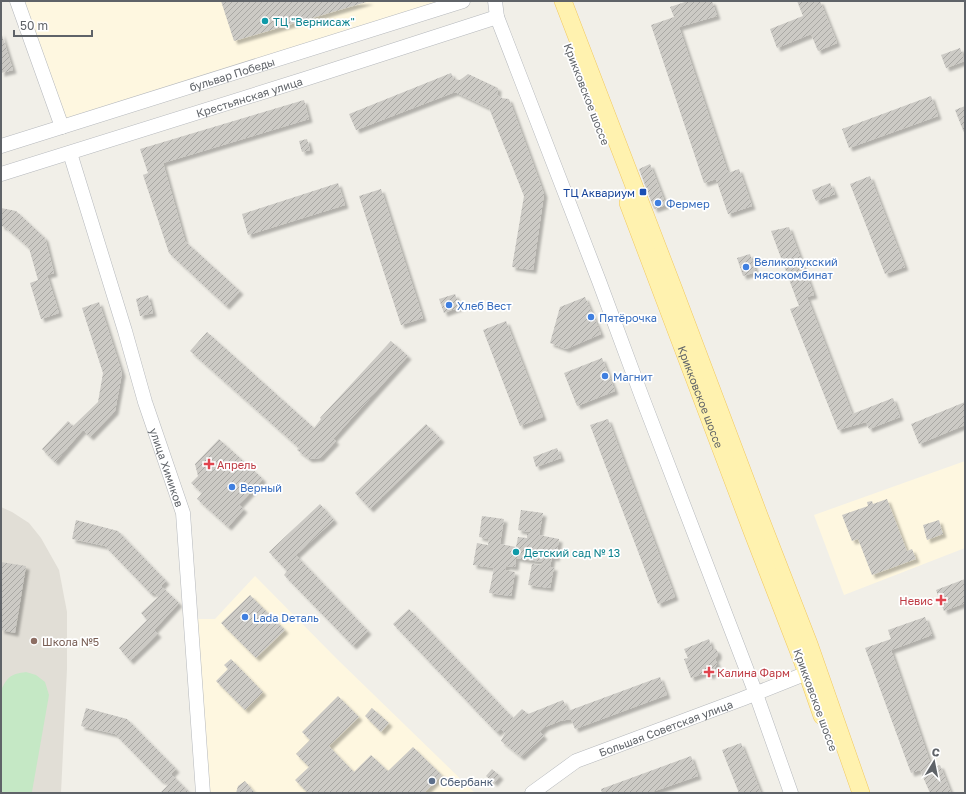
<svg xmlns="http://www.w3.org/2000/svg" width="966" height="794" font-family="'Golos Text',sans-serif">
	<style>
		.commercial { fill: #fef7e0 }
		.education { fill: #e1ded6 }
		.garden { fill: #c5e8c5 }
		.building { fill: url(#building-hatch); filter: url(#shadow) }
		.lines { fill: none; stroke-linecap: round; stroke-linejoin: round }
		.minor-casing { stroke: #b5b8bc; stroke-width: 15 }
		.major-casing { stroke: #f2c960; stroke-width: 18 }
		.minor { stroke: #fff; stroke-width: 14 }
		.major { stroke: #fff2af; stroke-width: 17 }
		.culture-dot { fill: #0f9aa8; stroke: #fff; stroke-width: 1.5 }
		.transit-dot { fill: #1a4fb4; stroke: #fff; stroke-width: 1.5 }
		.shop-dot { fill: #3f7fe0; stroke: #fff; stroke-width: 1.5 }
		.health-dot { fill: #e0444e; stroke: #fff; stroke-width: 1.5 }
		.education-dot { fill: #8d6e63; stroke: #fff; stroke-width: 1.5 }
		.service-dot { fill: #5c6f8a; stroke: #fff; stroke-width: 1.5 }
		.labels { text-anchor: middle; dominant-baseline: central; stroke-width: 3.5; stroke-linejoin: round; paint-order: stroke }
		.culture-label { font-size: 11px; fill: #0d838f; stroke: #fff; text-anchor: start }
		.street-label { font-size: 11px; fill: #5f6368; stroke: #fff }
		.transit-label { font-size: 11px; fill: #164399; stroke: #fff; text-anchor: end }
		.shop-label { font-size: 11px; fill: #366cbe; stroke: #fff; text-anchor: start }
		.health-label { font-size: 11px; fill: #be3a42; stroke: #fff; text-anchor: start }
		.education-label { font-size: 11px; fill: #785e54; stroke: #fff; text-anchor: start }
		.service-label { font-size: 11px; fill: #4e5e75; stroke: #fff; text-anchor: start }
	</style>
	<defs>
		<pattern id="building-hatch" width="6" height="6" patternUnits="userSpaceOnUse"><rect width="6" height="6" fill="#cccac5"/><path d="M-1 1l2-2M0 6l6-6M5 7l2-2" fill="none" stroke="#a9a8a4"/></pattern>
		<filter id="shadow"><feDropShadow dx="3.5" dy="3.5" stdDeviation="1" flood-color="#0004"/></filter>
	</defs>
	<rect width="100%" height="100%" fill="#f1efe8"/>
	<path class="commercial" d="M21 1H456L62 127Z
		M965 461V548L844 595 814 515Z
		M255 576 337 659 475 793H203L190 619H215Z"/>
	<path class="education" d="M1 507 12 512 29 523 41 538 59 570 67 612V669L61 793H1Z"/>
	<path class="garden" d="M26 672 36 675 45 682 49 695 32 792 31 793H1V690C8 676 11 674 26 672Z"/>
	<path class="building" d="M221 1H370L234 41Z
		M688 1H712L717 16 679 27 728 173 739 169 752 206 728 214 716 179 704 183 651 25 674 17 670 7Z
		M797 1H820L837 43 818 51 811 34 777 48 770 29 803 16Z
		M1 32 13 70 1 73Z
		M960 48 965 61 946 68 941 55Z
		M451 73 454 79 460 80 468 74 498 88 497 95 501 98 509 99 544 194 533 270 512 267 524 196 489 108 455 92 356 130 349 114Z
		M931 96 938 116 849 148 842 129Z
		M304 100 309 119 163 163 185 241 240 291 226 306 169 253 143 175 148 173 140 149Z
		M965 106V135L955 110Z
		M307 139 310 150 302 152 299 141Z
		M650 164 666 205 654 209 639 169Z
		M870 176 905 267 885 274 850 184Z
		M338 183 345 205 248 235 242 214Z
		M830 183 835 194 816 201 812 190Z
		M381 189 423 318 401 325 359 196Z
		M1 208 16 211 45 238 54 273 47 275 59 313 41 319 30 283 38 280 29 248 5 227 1 226Z
		M789 227 814 295 807 297 852 414 893 398 900 417 869 429 866 422 838 430 790 309 799 306 771 231Z
		M750 254 756 272 743 276 737 258Z
		M455 294 460 307 444 313 439 299Z
		M148 295 153 313 140 316 136 299Z
		M585 297 601 334 566 349 550 343 560 307Z
		M99 302 122 373 115 411 90 437 83 430 55 462 42 449 68 421 73 426 98 402 103 373 82 308Z
		M506 321 543 417 520 426 483 330Z
		M207 332 314 428 321 419 320 418 391 341 408 356 333 439 336 441 320 458 309 459 297 450 299 448 190 351Z
		M602 358 615 391 577 406 564 373Z
		M965 402V425L919 444 911 424Z
		M608 419 675 597 658 604 590 425Z
		M426 424 441 439 370 509 355 493Z
		M219 439 263 479 239 505 244 509 228 527 197 499 202 493 191 483 198 476 195 464Z
		M557 448 561 458 536 467 533 457Z
		M887 499 907 551 912 549 916 559 872 575 858 539 852 541 842 515 868 506 867 502 872 501 873 504Z
		M320 504 334 520 296 555 368 631 353 646 284 575 287 571 269 552Z
		M521 510 543 513 539 535 559 539 556 558 552 557 550 567H554L550 588 528 585 532 564 541 565V562L516 558 515 567 506 566 505 570 515 572 511 596 489 593 494 568 473 565 477 543 488 545 489 539 479 537 482 516 504 519 500 544 516 547 518 537 527 538V534H529V532L518 530Z
		M76 520 118 531 166 581 161 586 179 603 154 630 158 634 130 661 119 648 147 620 141 613 158 597 153 592 151 594 105 546 72 539Z
		M939 520 943 534 927 540 923 525Z
		M1 562 26 566 15 633 1 630Z
		M965 579V603L944 611 936 590Z
		M250 595 285 630 256 658 221 623Z
		M409 609 513 718 522 709 528 714 563 700 568 711 660 677 667 695 575 729 571 719 560 721 545 727 540 732 544 736 521 757 501 741 505 733 501 729 497 733 393 624Z
		M925 617 932 635 891 650 932 768 940 765 951 793H930L920 770 911 773 865 648 891 639 888 630Z
		M709 639 712 649H716L718 652V656L715 659 717 663 711 676 705 673 691 678 684 659 688 658 684 649Z
		M231 659 263 692 245 710 216 681 228 669 224 665Z
		M338 696 359 717 329 746 354 772 371 755 388 771 413 747 442 775 424 793H308L295 780 309 767 296 754 310 740 302 732Z
		M86 708 127 719 176 769 171 774 188 791 186 793H160L168 785 162 780 161 781 115 734 81 726Z
		M372 708 389 723 381 732 365 716Z
		M741 743 761 793H739L722 750Z
		M691 756 698 776 649 793H602L601 789Z
		M492 769 500 776 494 783 486 776Z
		M245 781 255 793H236L238 786Z"/>
	<g class="lines">
		<defs>
			<g id="minor">
				<path d="M17 1 62 127"/>
				<path d="M495 1 497 17 599 281 642 397 756 694 791 793"/>
				<path id="s1" d="M1 146 463 1"/>
				<path id="s2" d="M70 153 125 331 145 402 183 513 203 793"/>
				<path id="s3" d="M1 174 308 78 497 17"/>
				<path id="s4" d="M532 793 576 761 742 699 807 673"/>
			</g>
			<g id="major">
				<path d="M563 1 674 290 760 518 809 644 861 793"/>
				<path id="s5" d="M628 203 752 531 807 673 822 716"/>
			</g>
		</defs>
		<use href="#minor" class="minor-casing"/>
		<use href="#major" class="major-casing"/>
		<use href="#minor" class="minor"/>
		<use href="#major" class="major"/>
	</g>
	<g class="culture-dot">
		<circle cx="265" cy="21" r="4"/>
		<circle cx="516" cy="552" r="4"/>
	</g>
	<rect class="transit-dot" x="639" y="188" width="8" height="8" rx="2"/>
	<g class="shop-dot">
		<circle cx="658" cy="203" r="4"/>
		<circle cx="746" cy="267" r="4"/>
		<circle cx="449" cy="305" r="4"/>
		<circle cx="591" cy="317" r="4"/>
		<circle cx="605" cy="376" r="4"/>
		<circle cx="232" cy="487" r="4"/>
		<circle cx="245" cy="617" r="4"/>
	</g>
	<g class="health-dot">
		<path d="M207 458h4v4h4v4h-4v4h-4v-4h-4v-4h4z"/>
		<path d="M939 594h4v4h4v4h-4v4h-4v-4h-4v-4h4z"/>
		<path d="M707 666h4v4h4v4h-4v4h-4v-4h-4v-4h4z"/>
	</g>
	<circle class="education-dot" cx="34" cy="641" r="4"/>
	<circle class="service-dot" cx="432" cy="781" r="4"/>
	<g class="labels">
		<g class="culture-label">
			<text x="273" y="21">ТЦ "Вернисаж"</text>
			<text x="524" y="552">Детский сад № 13</text>
		</g>
		<g class="street-label">
			<text stroke="none"><textPath href="#s1" startOffset="242">бульвар Победы</textPath></text>
			<text transform="translate(587 94) rotate(69)">Крикковское шоссе</text>
			<text stroke="none"><textPath href="#s3" startOffset="260">Крестьянская улица</textPath></text>
			<text stroke="none"><textPath href="#s5" startOffset="207">Крикковское шоссе</textPath></text>
			<text stroke="none"><textPath href="#s2" startOffset="329">улица Химиков</textPath></text>
			<text transform="translate(816 700) rotate(70)">Крикковское шоссе</text>
			<text stroke="none"><textPath href="#s4" startOffset="150">Большая Советская улица</textPath></text>
		</g>
		<g class="transit-label">
			<text x="635" y="192">ТЦ Аквариум</text>
		</g>
		<g class="shop-label">
			<text x="666" y="203">Фермер</text>
			<text x="754" y="261">Великолукский<tspan x="754" dy="13">мясокомбинат</tspan></text>
			<text x="457" y="305">Хлеб Вест</text>
			<text x="599" y="317">Пятёрочка</text>
			<text x="613" y="376">Магнит</text>
			<text x="240" y="487">Верный</text>
			<text x="253" y="617">Lada Dеталь</text>
		</g>
		<g class="health-label">
			<text x="217" y="464">Апрель</text>
			<text x="933" y="600" text-anchor="end">Невис</text>
			<text x="717" y="672">Калина Фарм</text>
		</g>
		<g class="education-label">
			<text x="42" y="641">Школа №5</text>
		</g>
		<g class="service-label">
			<text x="440" y="781">Сбербанк</text>
		</g>
	</g>
	<rect width="966" height="794" fill="none" stroke="#5f6368" stroke-width="4"/>
	<g transform="translate(934 762) rotate(10)" stroke="#ffffff" stroke-width="3" paint-order="stroke">
	<path d="M0-3L7 15L0 10L-7 15Z" fill="#5f6368"/>
	<text y="-6" font-size="11" font-weight="bold" text-anchor="middle" fill="#5f6368">С</text>
	</g>
	<path d="M14 30v6h78v-6" fill="none" stroke="#5f6368" stroke-width="2"/>
	<text x="20" y="30" font-size="12" fill="#5f6368" stroke="#ffffff" stroke-width="3" paint-order="stroke">50 m</text>
</svg>
